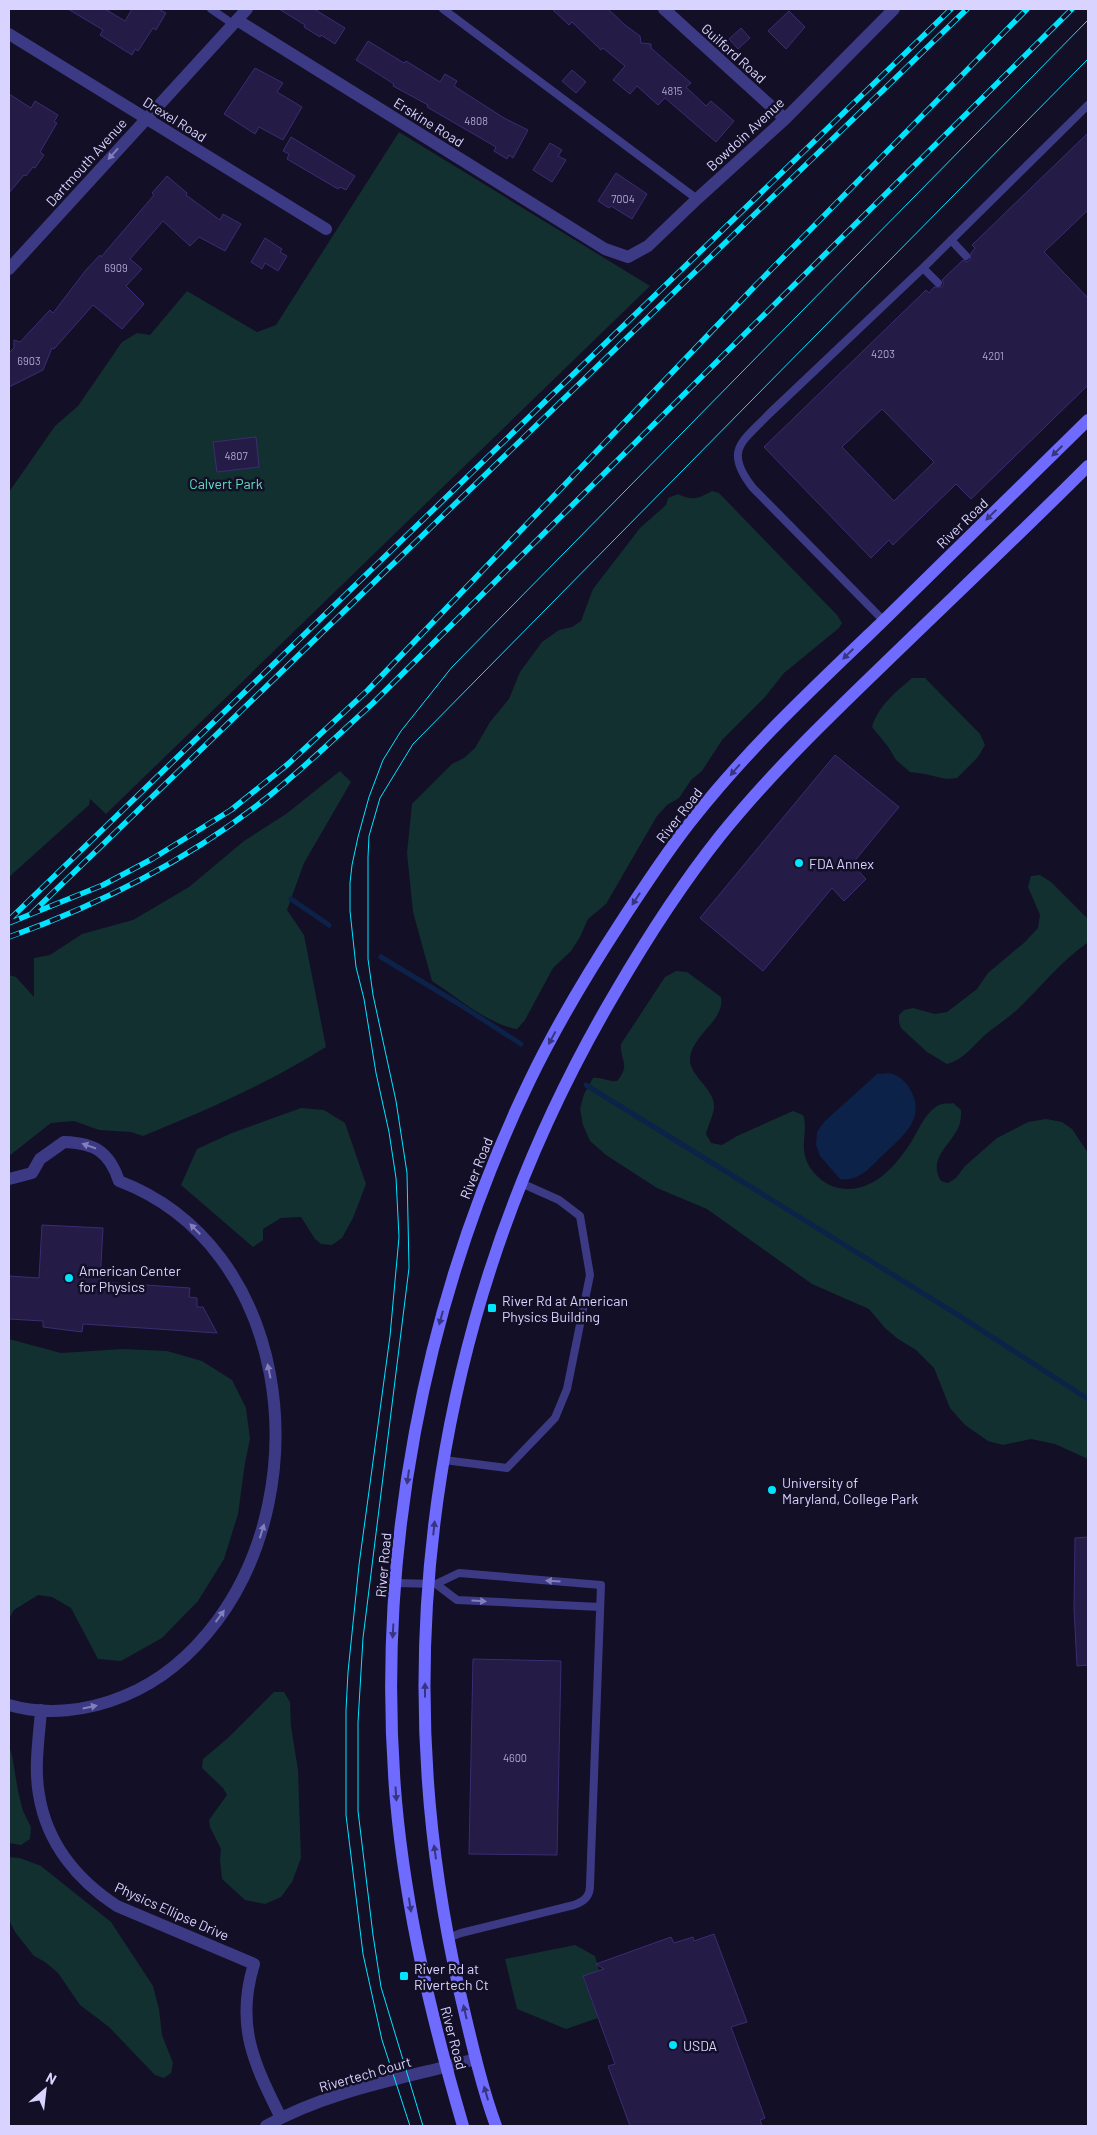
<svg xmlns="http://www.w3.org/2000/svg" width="1097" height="2135" font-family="Barlow,sans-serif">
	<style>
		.green { fill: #12302f }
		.water { fill: #0c2248 }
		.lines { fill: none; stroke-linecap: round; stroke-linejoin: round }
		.stream { stroke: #0c2248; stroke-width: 5 }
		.building { fill: #241b47; stroke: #3b2d73; fill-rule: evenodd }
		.lane { stroke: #3d3a85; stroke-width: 8 }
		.street { stroke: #3d3a85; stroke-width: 12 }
		.secondary { stroke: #6f6bff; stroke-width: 12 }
		.tram { stroke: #00e5ff; stroke-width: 1 }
		.rail-casing { stroke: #00e5ff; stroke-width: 5.5 }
		.rail { stroke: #130f26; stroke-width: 4; stroke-dasharray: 11; stroke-linecap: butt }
		.oneway { fill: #837fbc }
		.oneway2 { fill: #38347d }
		.poi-dot { fill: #00e5ff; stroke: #130f26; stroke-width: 2 }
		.labels { text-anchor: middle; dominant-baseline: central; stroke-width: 5; stroke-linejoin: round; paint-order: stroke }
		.number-label { font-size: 11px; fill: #aca6d1 }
		.street-label { font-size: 14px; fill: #d9d4ff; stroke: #130f26 }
		.park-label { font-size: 14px; fill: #5fe0c0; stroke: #130f26 }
		.poi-label { font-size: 14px; fill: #d9d4ff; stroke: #130f26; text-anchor: start }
	</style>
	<rect width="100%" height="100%" fill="#130f26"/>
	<path class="green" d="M399 132 650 286 106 814 90 799 89 805 9 877V492L55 426 78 406 122 342 137 333 150 335 187 291 257 332 276 325Z
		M712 491 719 493 837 615 842 623 839 628 784 673 765 697 722 740 702 771 691 780 679 798 667 805 657 816 606 904 588 919 580 937 571 951 553 968 525 1020 517 1029C489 1025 457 997 432 981L413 912 407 853 412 804 452 764 464 758 475 748 490 722 509 699 520 672 542 642 559 630 572 627 581 621 593 589 640 528 666 505 668 498 678 494C692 501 698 499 712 491Z
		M912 678H925L980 734 985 745 978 757 957 778 946 779 925 774 910 772 896 760 889 748 872 727C878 706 896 692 912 678Z
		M340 771 351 782 304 863 287 910 304 935 326 1047C267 1084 207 1110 143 1136L131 1132 99 1130 74 1121 51 1123 9 1156V975L16 977 34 997V958L50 955 82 934 133 920 189 887 244 841 286 814Z
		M1040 875 1051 882 1088 919 1087 943C1060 962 1041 987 1017 1010 1007 1019 996 1026 986 1034 974 1045 963 1060 947 1064L927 1052 901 1028 899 1022V1015L904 1010 913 1008 935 1014 947 1012 977 989 988 973 1025 942 1038 928 1040 915 1028 887 1031 876Z
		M676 971 687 972 721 997C725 1019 697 1032 691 1053 684 1075 716 1087 714 1108 713 1116 708 1126 706 1134L711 1143 722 1145 737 1136 793 1111 803 1115C809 1132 798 1146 809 1166 816 1177 827 1186 839 1188 872 1195 898 1164 913 1139 920 1127 928 1108 942 1104 945 1103 950 1104 953 1103L961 1110C961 1115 961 1121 959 1126 951 1145 927 1159 941 1181L948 1183 956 1178 965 1166 997 1138 1028 1122 1046 1119 1062 1122 1072 1129 1088 1153V1459L1055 1444 1031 1439 1003 1445 988 1441 965 1425 950 1408 934 1368 916 1350 898 1339 885 1328 869 1309 812 1284 707 1209 657 1188 606 1155 590 1141 583 1125 580 1109 584 1094 593 1078C602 1077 608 1082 617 1081 631 1064 620 1062 621 1044L665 977Z
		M301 1108 324 1110 345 1123 366 1184 353 1218 342 1238 332 1245 321 1244 315 1239 301 1217 281 1218 263 1229V1240L253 1247 181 1185 197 1149 232 1133Z
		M9 1339 61 1353 123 1349 167 1351 202 1361 232 1380 246 1408 250 1439 245 1463 238 1514 224 1559 198 1601 162 1638 121 1661 98 1659 71 1608 52 1597 38 1595 14 1610 9 1619Z
		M274 1692H284L290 1702 291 1726 298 1770 301 1858 292 1882 281 1897 265 1904 245 1900 222 1879 220 1860 221 1849 210 1827 209 1820 227 1795 223 1788 202 1768 203 1759 228 1738Z
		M9 1746 12 1755 18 1791 23 1811 31 1827 30 1839 21 1845 9 1843Z
		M9 1857 20 1858 41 1866 111 1922 153 1986 159 2009 162 2035 173 2063 171 2073 164 2078 155 2075 109 2027 80 2005 58 1973 45 1962 34 1956 15 1932 9 1920Z
		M575 1945 595 1956 599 1970 583 1977 598 2018 566 2029 517 2009 505 1959Z"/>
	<path class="water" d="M890 1073C901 1077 907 1082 912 1093 925 1119 902 1137 885 1153 871 1166 860 1182 840 1179L820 1156 816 1145 817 1132 824 1122 877 1074Z"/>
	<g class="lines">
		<path class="stream" d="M291 899 329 925
			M381 957 459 1004 521 1044
			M586 1085 958 1315 1088 1399"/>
	</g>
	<path class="building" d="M68 9H105L125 21 132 9H158L166 13 156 30 153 28 138 51 135 49 132 55 100 35 103 30Z
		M279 9H314L345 28 335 44 321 35 320 37 304 27 305 25Z
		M552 9H608L625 25 640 36 641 43 651 44V48L691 83 686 87 706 106 711 101 734 121 716 142 665 98 658 105 637 86 630 94 613 80 625 66 603 48 601 50 572 22 569 25Z
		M789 11 805 27 786 49 768 31Z
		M741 28 750 38 738 49 729 39Z
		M368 41 404 63 406 61 440 82 445 74 457 81 454 86 504 118 528 130 513 158 509 155 507 159 494 151 496 147 427 107 428 105 393 86 394 84 356 60Z
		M255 68 283 83 277 92 302 107 283 140 259 127 255 134 224 114Z
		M572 70 586 82 576 93 562 81Z
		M9 94 31 108 35 101 58 115 54 122 57 123 40 152 44 155 35 168 33 167 26 176 24 175 9 193Z
		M1088 133V210L1044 252 1088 298V385L971 499 956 484 893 545 889 540 871 558 764 447 926 290 929 293 934 287H942L944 284 942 280 963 260 967 262 970 260 971 253 975 248 972 245ZM882 409 934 462 894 501 842 447Z
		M291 137 355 176 346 190 340 187 338 189 287 159 289 154 283 151Z
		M550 143 562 150 558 156 566 160 552 182 533 170Z
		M616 173 647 194 632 219 611 206 609 208 598 201Z
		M167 176 187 193 186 195 220 220 223 214 241 224 225 251 199 237 190 246 163 221 130 259 142 269 126 286 144 304 122 329 93 305 54 349 52 348 43 370 9 387V353L14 348V340L20 342 50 310 53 313 86 270 100 255 101 257 154 195 152 193Z
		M265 238 282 249 280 252 287 256 278 271 265 263 262 269 251 262Z
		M256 437 259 467 217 472 213 442Z
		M835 755 899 807 852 864 866 879 844 901 832 888 763 971 700 918Z
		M42 1225 103 1228 100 1282 190 1288 189 1297 197 1298V1307H203L217 1333 83 1324 82 1332 43 1327V1321L9 1319V1276L39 1278Z
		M1088 1537V1665L1077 1666 1074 1608 1075 1538Z
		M473 1659 561 1661 557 1855 469 1854Z
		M714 1934 747 2022 731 2027 765 2118 760 2120 762 2126H630L608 2066 615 2064 583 1976 604 1969 596 1964 671 1937 674 1943 693 1937 694 1941Z"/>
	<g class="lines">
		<path class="lane" d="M211 9 233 24
			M443 9 697 199
			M951 240 966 256
			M923 268 938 283
			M883 620 753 488C723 450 742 442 770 413L923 268 1088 105
			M444 1460 507 1468 555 1418 567 1389 590 1275 580 1216 559 1200 521 1183
			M396 1583 436 1584 459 1573 601 1585 590 1885C590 1896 585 1901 574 1905L461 1933 448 1938
			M436 1584 457 1600 600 1607"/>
		<path class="street" d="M664 9 785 119
			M237 20 605 249 628 257 648 246 697 199 785 119 894 9
			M9 34 326 229
			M9 269 247 9
			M9 1179 32 1173 40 1159 64 1142C94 1143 109 1151 119 1181 290 1246 318 1485 217 1621 193 1653 161 1681 124 1696 88 1711 46 1716 9 1705
			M41 1710C39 1738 34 1767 39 1795 47 1843 77 1880 117 1906L254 1964C235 2025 254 2064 281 2118
			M266 2126C329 2090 406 2078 476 2059"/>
		<path class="secondary" d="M463 2126C432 2020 406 1912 396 1801 375 1556 423 1302 530 1080 557 1024 589 971 623 919 646 884 669 848 696 815 751 746 815 686 879 625 949 557 1018 488 1088 420
			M496 2126C480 2082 470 2035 459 1989 381 1647 437 1295 615 993 647 938 681 885 720 836 770 774 827 719 884 664 952 598 1021 533 1088 466"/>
		<path class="tram" d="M410 2126 382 2040 363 1954 346 1815V1710L348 1672 359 1565 390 1336 399 1237 396 1178 389 1132 376 1073 364 999 356 967 350 911V883L352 865 358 837 369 797 383 760 401 731 452 667 1088 20
			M423 2126 381 1987 373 1935 358 1811V1722L363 1638 409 1268 407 1173 396 1101 373 995 368 959V857L369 836 380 798 413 744 1088 59"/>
		<defs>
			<path id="rail" d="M32 913 967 9
				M9 920 951 9
				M9 923 103 885 152 859 231 810 288 764 368 690 754 287 1027 9
				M9 937C101 904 193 857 269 796 305 767 338 735 372 704L1072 9"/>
		</defs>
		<use href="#rail" class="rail-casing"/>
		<use href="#rail" class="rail"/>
	</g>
	<defs><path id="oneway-solid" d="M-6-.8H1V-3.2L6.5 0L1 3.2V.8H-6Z" transform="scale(1.25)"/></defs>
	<g class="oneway">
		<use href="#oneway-solid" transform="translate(113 154) rotate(132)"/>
		<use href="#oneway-solid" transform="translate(89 1146) rotate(-161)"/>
		<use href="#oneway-solid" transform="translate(195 1229) rotate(-135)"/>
		<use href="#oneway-solid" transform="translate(269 1371) rotate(-102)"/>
		<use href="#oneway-solid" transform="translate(262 1531) rotate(-73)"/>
		<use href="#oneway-solid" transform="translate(553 1581) rotate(-176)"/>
		<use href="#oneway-solid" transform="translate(479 1601) rotate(3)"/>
		<use href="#oneway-solid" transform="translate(220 1616) rotate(-54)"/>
		<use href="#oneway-solid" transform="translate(90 1707) rotate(-12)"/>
	</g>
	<g class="oneway2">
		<use href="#oneway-solid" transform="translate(1057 451) rotate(136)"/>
		<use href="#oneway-solid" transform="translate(991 515) rotate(136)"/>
		<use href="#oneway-solid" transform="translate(848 654) rotate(136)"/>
		<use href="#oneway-solid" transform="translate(735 770) rotate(131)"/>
		<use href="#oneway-solid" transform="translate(636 899) rotate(123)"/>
		<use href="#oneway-solid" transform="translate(552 1038) rotate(118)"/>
		<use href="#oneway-solid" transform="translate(441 1318) rotate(105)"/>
		<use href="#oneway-solid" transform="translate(408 1477) rotate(98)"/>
		<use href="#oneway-solid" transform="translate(434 1528) rotate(-84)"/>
		<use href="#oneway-solid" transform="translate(393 1631) rotate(93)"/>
		<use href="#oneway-solid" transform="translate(425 1690) rotate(-90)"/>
		<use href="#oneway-solid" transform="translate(396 1794) rotate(86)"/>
		<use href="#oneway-solid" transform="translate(435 1852) rotate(-98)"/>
		<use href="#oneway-solid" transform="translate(410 1905) rotate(81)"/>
		<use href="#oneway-solid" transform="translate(465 2012) rotate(-103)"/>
		<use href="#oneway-solid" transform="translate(486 2093) rotate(-106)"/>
	</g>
	<g class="poi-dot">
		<circle cx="799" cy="863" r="5"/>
		<circle cx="69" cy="1278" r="5"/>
		<rect x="487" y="1303" width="10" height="10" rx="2.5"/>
		<circle cx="772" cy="1490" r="5"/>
		<rect x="399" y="1971" width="10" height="10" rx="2.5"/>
		<circle cx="673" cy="2045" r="5"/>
	</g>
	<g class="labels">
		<g class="number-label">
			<text x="672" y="90">4815</text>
			<text x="476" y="120">4808</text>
			<text x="623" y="198">7004</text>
			<text x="116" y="267">6909</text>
			<text x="883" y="353">4203</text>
			<text x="993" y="355">4201</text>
			<text x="29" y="360">6903</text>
			<text x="236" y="455">4807</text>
			<text x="515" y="1757">4600</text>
		</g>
		<g class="street-label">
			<text transform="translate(734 53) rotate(42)">Guilford Road</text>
			<text transform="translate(175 119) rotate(32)">Drexel Road</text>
			<text transform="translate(429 122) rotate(32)">Erskine Road</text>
			<text transform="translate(745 134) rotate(-43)">Bowdoin Avenue</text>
			<text transform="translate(86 162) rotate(-48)">Dartmouth Avenue</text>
			<text transform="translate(962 523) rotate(-44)">River Road</text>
			<text transform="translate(679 815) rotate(-52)">River Road</text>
			<text transform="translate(476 1168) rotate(-68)">River Road</text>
			<text transform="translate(383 1565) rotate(-85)">River Road</text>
			<text transform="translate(172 1911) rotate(24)">Physics Ellipse Drive</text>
			<text transform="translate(454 2038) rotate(75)">River Road</text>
			<text transform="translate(365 2074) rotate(-16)">Rivertech Court</text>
		</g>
		<g class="park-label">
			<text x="226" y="483">Calvert Park</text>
		</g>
		<g class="poi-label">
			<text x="809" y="863">FDA Annex</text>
			<text x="79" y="1270">American Center<tspan x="79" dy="16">for Physics</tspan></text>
			<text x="502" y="1300">River Rd at American<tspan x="502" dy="16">Physics Building</tspan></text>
			<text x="782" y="1482">University of<tspan x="782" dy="16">Maryland, College Park</tspan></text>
			<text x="414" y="1968">River Rd at<tspan x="414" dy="16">Rivertech Ct</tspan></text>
			<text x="683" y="2045">USDA</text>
		</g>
	</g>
	<rect width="1097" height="2135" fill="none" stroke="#d9d4ff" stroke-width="20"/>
	<g transform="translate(45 2090) rotate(28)" stroke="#130f26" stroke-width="4" paint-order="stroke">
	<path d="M0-4L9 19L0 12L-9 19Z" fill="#d9d4ff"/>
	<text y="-8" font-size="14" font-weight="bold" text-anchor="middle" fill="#d9d4ff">N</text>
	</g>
</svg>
